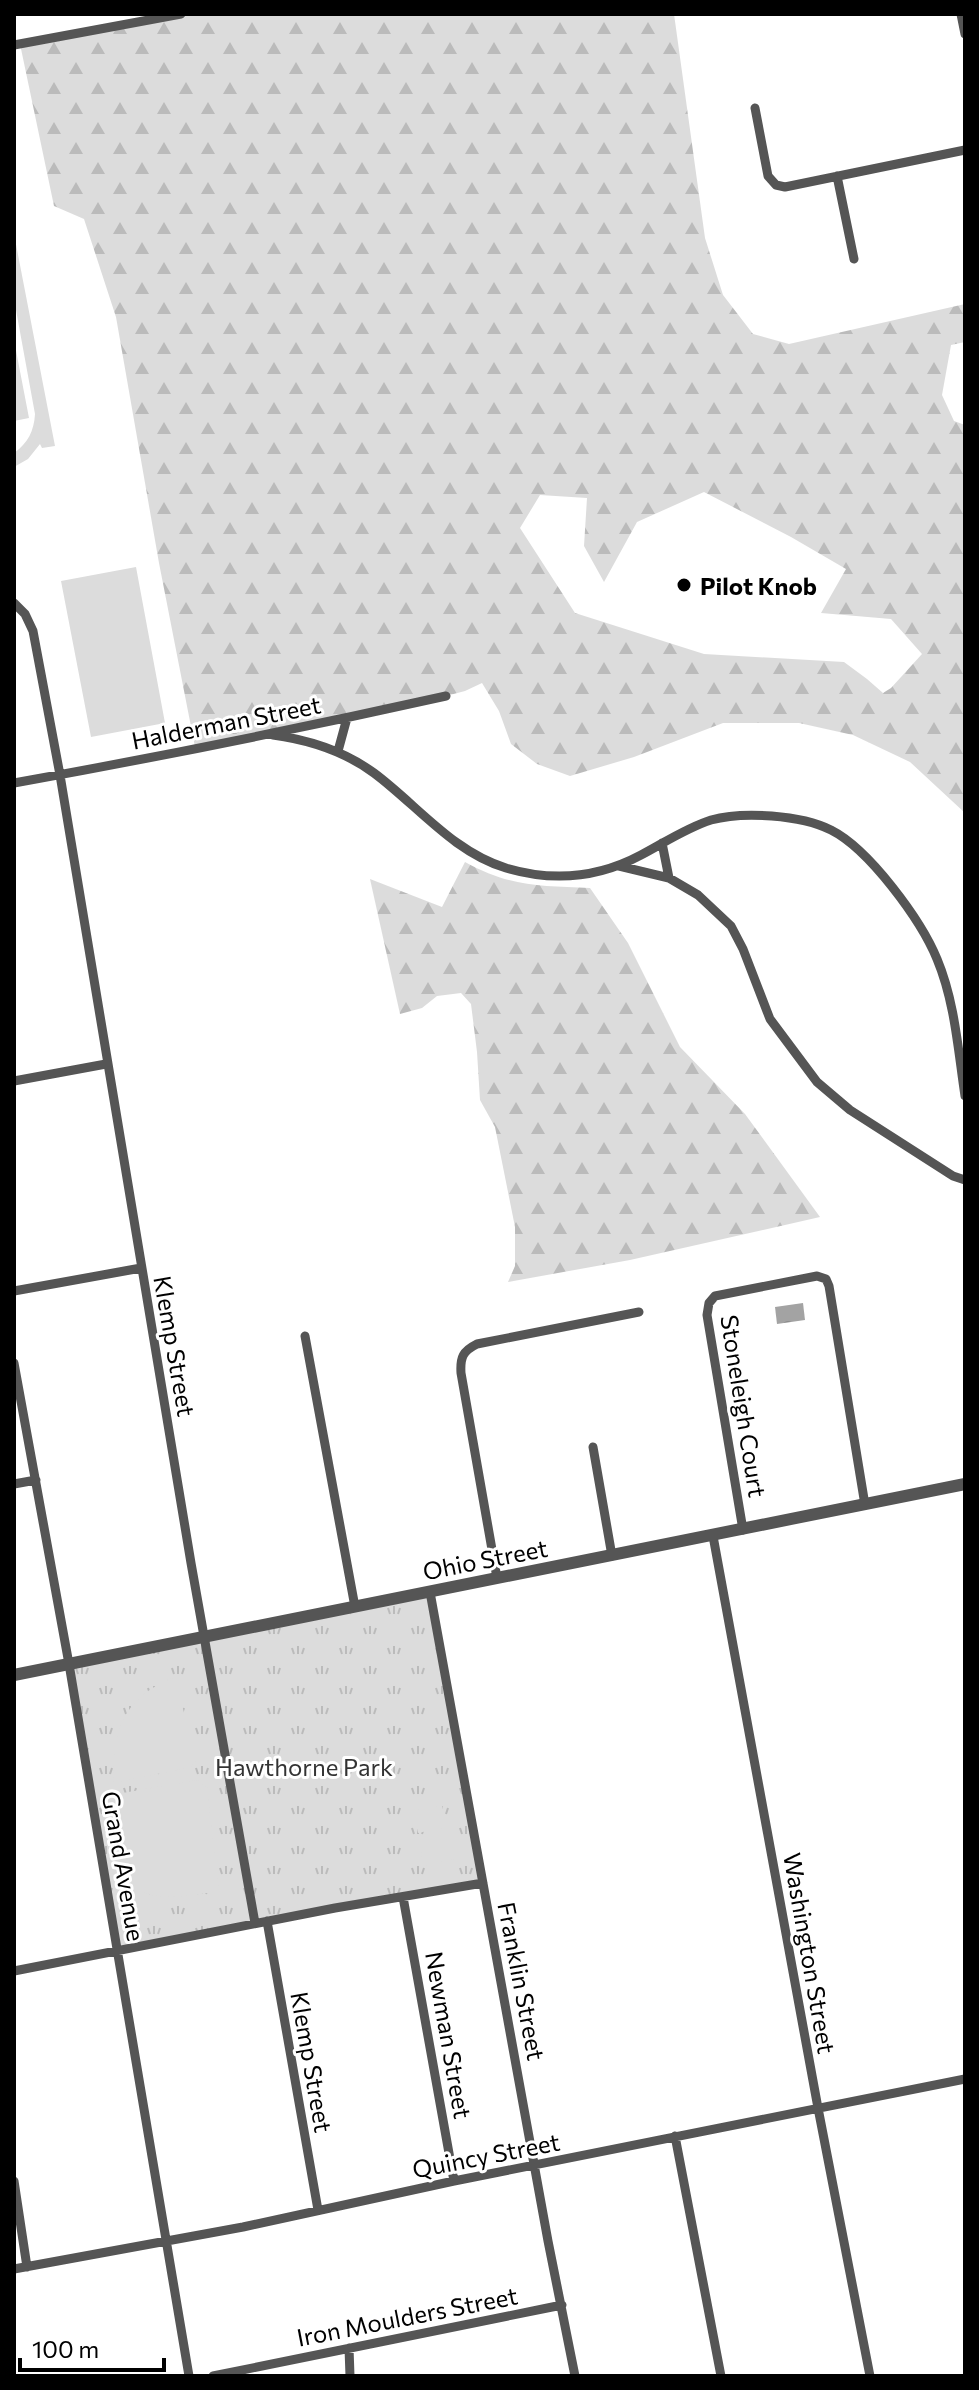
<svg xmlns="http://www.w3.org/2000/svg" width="979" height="2390" font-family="Commissioner,sans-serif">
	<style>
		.grass { fill: url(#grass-tufts) }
		.forest { fill: url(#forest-firs); fill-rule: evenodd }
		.pitch { fill: #dcdcdc }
		.water { fill: url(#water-ripples) }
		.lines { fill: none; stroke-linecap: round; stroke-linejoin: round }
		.minor { stroke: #555; stroke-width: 9 }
		.tertiary { stroke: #555; stroke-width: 12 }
		.poi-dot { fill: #000; stroke: #fff; stroke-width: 3 }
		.labels { text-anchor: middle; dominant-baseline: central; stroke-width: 6; stroke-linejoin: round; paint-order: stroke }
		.poi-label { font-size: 24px; font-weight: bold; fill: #000; stroke: #fff; text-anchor: start }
		.street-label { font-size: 24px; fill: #000; stroke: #fff }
		.park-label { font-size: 24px; fill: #333; stroke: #fff }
	</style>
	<defs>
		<pattern id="grass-tufts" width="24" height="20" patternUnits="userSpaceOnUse" patternTransform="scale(2)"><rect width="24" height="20" fill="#dcdcdc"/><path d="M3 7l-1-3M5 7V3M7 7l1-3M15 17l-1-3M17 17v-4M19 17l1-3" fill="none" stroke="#bbb"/></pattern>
		<pattern id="forest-firs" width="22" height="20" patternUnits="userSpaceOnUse" patternTransform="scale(2)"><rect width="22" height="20" fill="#dcdcdc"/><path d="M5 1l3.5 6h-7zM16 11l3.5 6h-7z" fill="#bbb"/></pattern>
		<pattern id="water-ripples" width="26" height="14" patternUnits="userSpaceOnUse" patternTransform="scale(2)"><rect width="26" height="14" fill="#a3a3a3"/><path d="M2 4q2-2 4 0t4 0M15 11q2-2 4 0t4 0" fill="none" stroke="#8b8b8b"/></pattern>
	</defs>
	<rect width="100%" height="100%" fill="#fff"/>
	<path class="grass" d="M430 1592 483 1883 118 1950 69 1664Z"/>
	<path class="forest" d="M181 14H674L705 238 723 295 753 334 789 344 965 304V342L951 345 942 395 954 421 965 425V813L910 762 853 735 799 723H723L634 757 570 776 537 764 511 744 499 711 482 683 465 691 446 696 195 747 159 563 116 317 84 219 54 206 20 44ZM704 492 791 537 846 569 821 613 891 619 922 654 891 688 883 693 867 679 844 662 704 654 575 613 520 528 540 495 587 498 584 546 604 582 637 522Z
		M465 862C510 887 541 886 590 888L628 943 680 1047 745 1114 820 1217 630 1260 508 1282 515 1266V1227L495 1127 480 1100 477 1052 471 1004 461 993 437 996 422 1008 400 1014 370 879 442 907Z"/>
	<path class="pitch" d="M14 234 55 446 42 448 40 444 28 459 14 467V453C28 443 34 431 35 414L14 299Z
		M14 340 29 418 14 421Z
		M136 567 165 723 91 737 61 581Z
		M175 1677 196 1761 191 1767 114 1783C112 1731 123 1697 175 1677Z
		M197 1780 207 1787 219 1891C116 1910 126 1882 111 1795Z
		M442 1805 447 1827 418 1833 413 1811Z
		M449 1837 454 1859 424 1866 419 1843Z"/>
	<path class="water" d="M803 1303 805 1320 777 1324 775 1307Z"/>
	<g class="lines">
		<path class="minor" d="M961 14 965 34
			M14 45 181 14
			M755 108 768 176 776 185 785 187 965 150
			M837 176 854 259
			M14 603 25 614 33 631 60 775 191 1563 255 1923
			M273 735C310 740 344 751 374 773 417 805 453 852 506 868 553 882 598 878 641 855 664 843 686 828 711 820 743 811 801 815 831 830 869 849 921 920 937 959 955 1002 958 1050 965 1096
			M338 751 347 718
			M14 783C159 757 302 728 446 696
			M662 843 669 878
			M619 866 669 878 698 895 731 926 743 949 770 1019 817 1082 850 1110 953 1176 965 1180
			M14 1081 106 1064
			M14 1291 141 1268
			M305 1336 355 1607
			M14 1363 69 1664 189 2376
			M593 1447 612 1556
			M14 1484 36 1480
			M743 1530 707 1315 709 1303 715 1296 817 1276 826 1279 829 1286 865 1505
			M713 1536 818 2108 870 2376
			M497 1578 461 1373C460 1357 463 1351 477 1344L639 1312
			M430 1592 548 2241 575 2376
			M403 1897 454 2181
			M267 1921 318 2210
			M14 1971 335 1908 483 1883
			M675 2136 721 2376
			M14 2181 27 2267
			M14 2269 243 2227 454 2181 965 2079
			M349 2348 350 2376
			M213 2376 562 2305"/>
		<path class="tertiary" d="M14 1675 965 1484"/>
	</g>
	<circle class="poi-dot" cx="684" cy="585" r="8"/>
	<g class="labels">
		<g class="poi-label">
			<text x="700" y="585">Pilot Knob</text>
		</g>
		<g class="street-label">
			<text transform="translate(226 722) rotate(-11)">Halderman Street</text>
			<text transform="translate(175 1346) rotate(80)">Klemp Street</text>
			<text transform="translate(744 1406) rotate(81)">Stoneleigh Court</text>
			<text transform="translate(485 1559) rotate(-11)">Ohio Street</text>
			<text transform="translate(124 1866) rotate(80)">Grand Avenue</text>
			<text transform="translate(810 1953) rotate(80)">Washington Street</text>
			<text transform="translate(522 1981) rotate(79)">Franklin Street</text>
			<text transform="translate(449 2035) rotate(80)">Newman Street</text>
			<text transform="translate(312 2062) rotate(80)">Klemp Street</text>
			<text transform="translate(486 2155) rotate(-11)">Quincy Street</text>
			<text transform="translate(407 2316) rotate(-11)">Iron Moulders Street</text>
		</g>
		<g class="park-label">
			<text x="304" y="1766">Hawthorne Park</text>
		</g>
	</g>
	<rect width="979" height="2390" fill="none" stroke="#000000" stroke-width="32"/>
	<path d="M20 2358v12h144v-12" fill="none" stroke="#000000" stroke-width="4"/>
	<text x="32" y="2358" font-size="24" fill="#000000" stroke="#ffffff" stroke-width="6" paint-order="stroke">100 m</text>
</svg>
